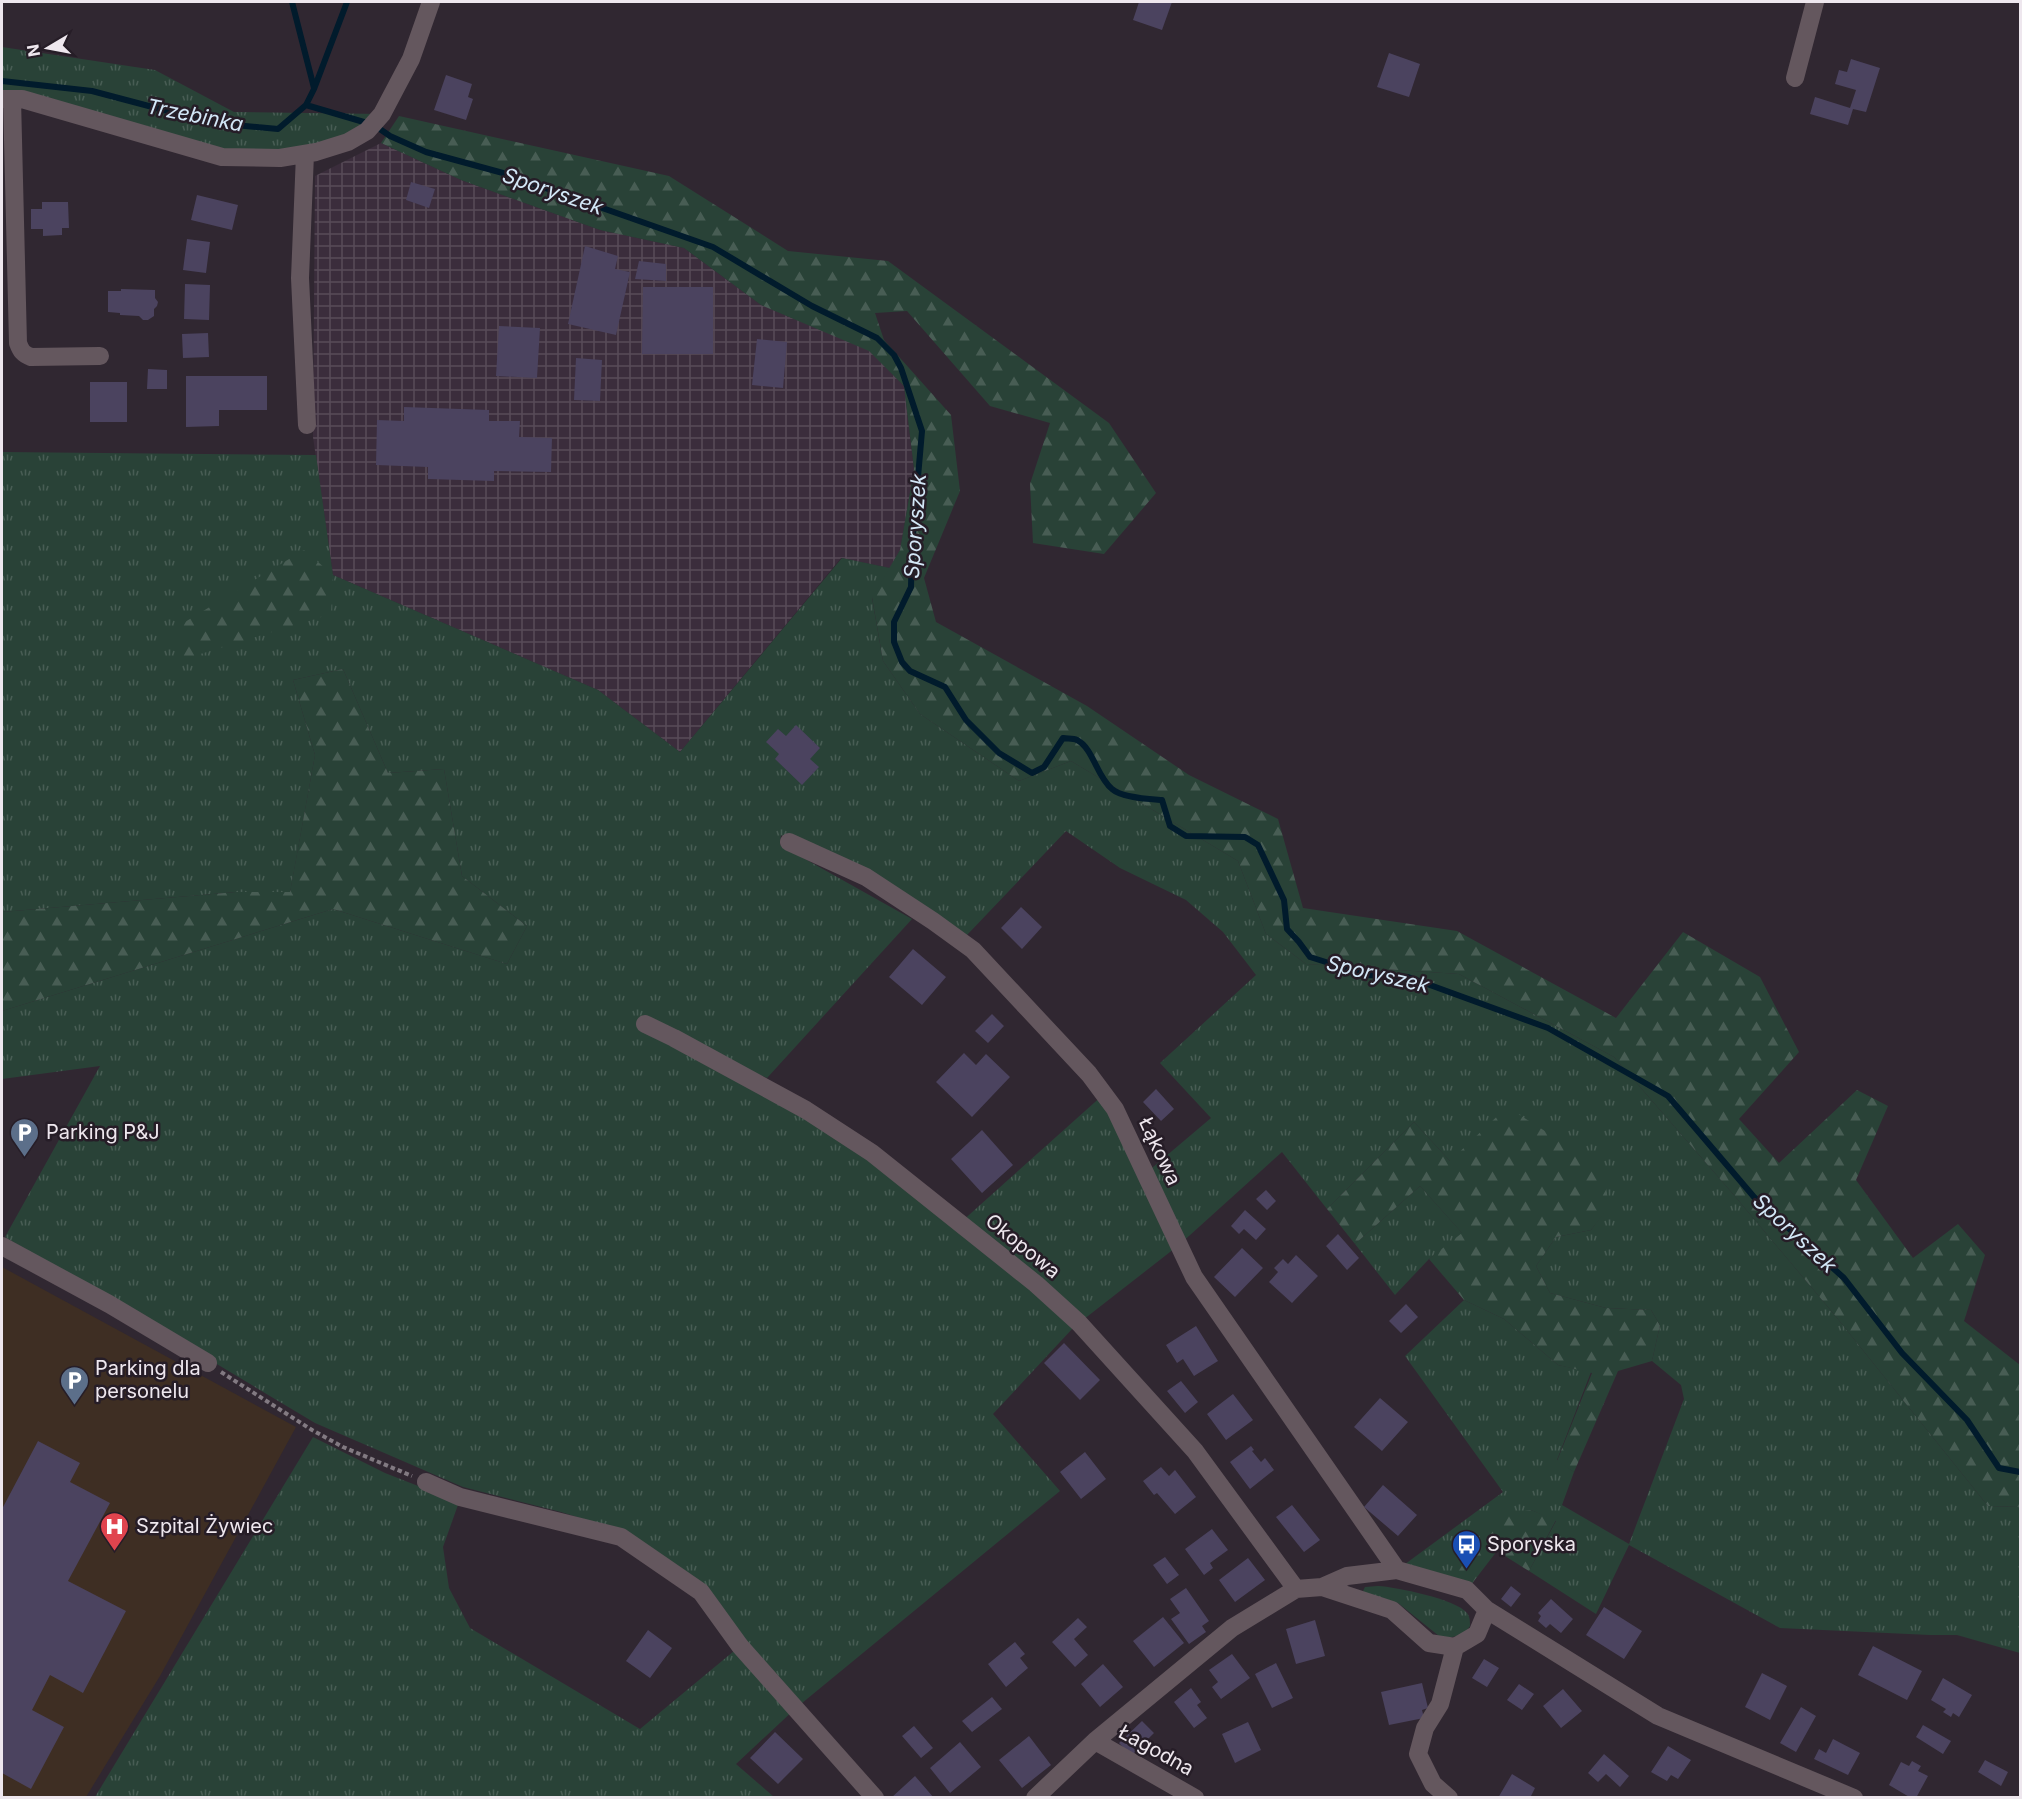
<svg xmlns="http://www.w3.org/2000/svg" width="2022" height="1799" font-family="Inter,sans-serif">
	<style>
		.industrial { fill: url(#industrial-grid) }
		.medical { fill: #3e2e23 }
		.grass { fill: url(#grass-tufts) }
		.forest { fill: url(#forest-firs) }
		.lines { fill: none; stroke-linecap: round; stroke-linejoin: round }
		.stream { stroke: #011b2c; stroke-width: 6 }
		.building { fill: #4b435f }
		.path { stroke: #827a82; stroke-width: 4; stroke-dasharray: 4.5 3; stroke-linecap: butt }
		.minor { stroke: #64575e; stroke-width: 18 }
		.labels { text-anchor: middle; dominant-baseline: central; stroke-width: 5; stroke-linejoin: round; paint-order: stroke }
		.poi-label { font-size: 20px; fill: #eee7ee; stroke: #261d27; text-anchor: start }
		.street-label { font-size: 20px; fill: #eee7ee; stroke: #261d27 }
		.water-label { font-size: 21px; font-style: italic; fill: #d3e7f7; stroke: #261d27 }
	</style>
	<defs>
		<pattern id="industrial-grid" width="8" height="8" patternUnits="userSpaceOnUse" patternTransform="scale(1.5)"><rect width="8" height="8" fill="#3b2d3c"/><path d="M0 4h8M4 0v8" fill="none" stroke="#584b58"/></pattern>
		<pattern id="grass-tufts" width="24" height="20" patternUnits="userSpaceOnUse" patternTransform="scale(1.5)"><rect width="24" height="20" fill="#294237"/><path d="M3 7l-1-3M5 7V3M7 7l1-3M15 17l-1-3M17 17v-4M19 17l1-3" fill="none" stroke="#485d54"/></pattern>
		<pattern id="forest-firs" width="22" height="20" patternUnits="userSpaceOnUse" patternTransform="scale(1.5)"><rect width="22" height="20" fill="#294237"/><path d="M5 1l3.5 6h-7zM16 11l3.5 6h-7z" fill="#485d54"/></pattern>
	</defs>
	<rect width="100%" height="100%" fill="#302731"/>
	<path class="industrial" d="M381 143 461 180 600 230 684 248 761 305 869 350 904 386 914 469 900 550 890 568 841 558 680 752 598 690 333 575 313 437 315 176Z"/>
	<path class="medical" d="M2 1267 296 1427 160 1676 86 1797H2Z"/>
	<path class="grass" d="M2 47 155 70 234 112 382 114 348 142 222 157 2 99Z
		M2 452 316 455 333 575 598 690 680 752 842 558 890 568 872 598 883 661 920 714 1019 781 1071 761 1238 861 1266 934 1306 964 1459 974 1614 1057 1733 1194 1833 1313 1988 1506 2020 1507V1653L1957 1635H1930L1780 1628 1629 1545 1596 1614 1529 1571 1556 1521 1531 1510 1450 1585 1397 1570 1503 1492 1405 1356 1464 1300 1504 1319 1558 1365 1591 1372 1557 1460 1574 1472 1562 1505 1629 1544 1684 1399 1681 1385 1652 1361 1660 1325 1651 1310 1606 1308 1550 1293 1536 1266 1556 1237 1591 1230 1608 1207 1450 1161 1414 1122 1327 1209 1282 1152 1179 1245 1079 1323 960 1223 1104 1094 1146 1173 1211 1118 1160 1063 1256 975 1223 932 1186 900 1120 868 1066 831 967 935 789 842 781 835 780 845 912 919 767 1078 645 1024 802 1113 866 1157 1031 1290 1073 1328 993 1414 1060 1491 796 1708 736 1764 774 1797H95L313 1437 385 1473 459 1502 443 1547 449 1588 470 1628 640 1729 740 1646 718 1617 628 1533 561 1512 463 1487 315 1423 5 1237 100 1066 2 1079V1011L333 909 507 964 527 926 462 876 444 769 388 773 343 669 293 680 315 755 290 893 236 892 2 912Z
		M1420 1186 1463 1234 1429 1259 1395 1295 1355 1244Z
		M1378 1586C1396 1587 1456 1599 1467 1613 1470 1617 1470 1621 1470 1626 1463 1637 1451 1639 1439 1636L1398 1603 1368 1595 1363 1591 1365 1587Z"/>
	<path class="forest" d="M399 116 669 176 788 251 888 261 1109 423 1156 493 1104 554 1033 543 1030 484 1050 423 990 406 907 311 875 313 884 340 951 415 960 491 924 578 936 622 1087 706 1189 775 1278 819 1303 908 1457 931 1616 1018 1683 932 1760 977 1799 1052 1739 1119 1779 1163 1857 1090 1888 1106 1856 1180 1913 1258 1958 1224 1985 1255 1964 1321 2020 1365V1507L1988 1506 1833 1313 1733 1194 1614 1057 1459 974 1306 964 1266 934 1238 861 1071 761 1019 781 920 714 883 661 872 597 900 550 914 469 904 386 869 351 761 305 684 248 600 230 461 180 381 143Z
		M304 550 333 575 331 614 184 659 175 628Z
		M343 669 388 773 444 769 462 876 527 926 507 964 333 909 2 1011V912L236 892H290L315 755 293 680Z
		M1507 1107 1567 1145 1605 1181 1609 1207 1591 1230 1556 1237 1536 1266 1550 1293 1606 1308 1651 1310 1660 1325 1652 1361 1618 1371 1574 1472 1557 1461 1592 1373 1558 1365 1504 1319 1464 1300 1429 1259 1462 1233 1420 1186 1355 1244 1327 1209 1414 1122 1450 1161Z
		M1531 1510 1556 1520 1529 1571 1497 1551 1467 1590 1450 1585 1493 1516Z"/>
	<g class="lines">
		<path class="stream" d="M292 2 314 88
			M2 81 92 91 213 123 278 129 306 105 314 89 347 2
			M306 105 374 125 390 136 426 152 503 173 713 247 812 306 877 338 894 355 901 368 922 431 912 546 911 587 894 622V642L902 662 910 671 945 687 966 720 999 753 1032 773 1044 767 1063 738C1067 739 1073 738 1077 740 1093 748 1097 777 1112 789 1122 798 1149 799 1162 800L1170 826 1186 836 1245 837 1258 845 1284 900 1287 929 1299 942 1310 957 1367 975 1408 977 1548 1028 1668 1096 1754 1197 1844 1278 1902 1353 1967 1420 1999 1468 2020 1472"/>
	</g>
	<path class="building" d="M1139 2H1172L1162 30 1133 20Z
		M1389 53 1420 64 1409 97 1377 87Z
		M1851 59 1880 68 1866 112 1853 109 1848 125 1810 114 1815 97 1850 108 1856 90 1835 84 1839 70 1847 72Z
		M446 75 472 84 468 97 473 99 466 120 434 110Z
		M411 182 435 189 429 208 406 200Z
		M197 195 238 205 232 230 191 220Z
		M42 202H68L69 228H62V235L43 236V229H31V209H42Z
		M187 239 210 242 206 273 183 270Z
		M585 246 618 256 615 269 630 272 616 335 568 324Z
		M639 261 666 264V281L635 279Z
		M185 284 210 285 209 320 184 319Z
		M643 287H713V354H642Z
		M121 289 155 290V298L158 302 157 306 154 309V316L148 320H143L139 316 120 315V313L108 312V291H121Z
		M499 326 540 328 537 378 496 376Z
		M208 333 209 357 183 358 182 334Z
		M757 339 787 342 783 388 752 385Z
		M576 358 602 360 600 401 574 400Z
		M148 369 167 370V389H147Z
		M186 376H267V410H219V426L186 427Z
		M90 382H127V422H90Z
		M404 407 489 410V421H520L519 437 552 438 551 472 494 471V481L428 479V467L376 465 377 420 404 421Z
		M796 725 820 748 810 759 819 767 802 785 775 759 779 754 766 742 778 729 786 736Z
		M1021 907 1042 927 1022 949 1001 928Z
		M913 949 946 977 922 1005 889 977Z
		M992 1014 1004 1026 988 1043 975 1031Z
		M964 1053 976 1065 986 1054 1010 1077 972 1117 936 1082Z
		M1156 1089 1174 1109 1161 1121 1143 1102Z
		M982 1130 1013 1165 982 1193 951 1159Z
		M1266 1190 1276 1201 1267 1210 1256 1199Z
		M1245 1210 1266 1229 1256 1240 1244 1229 1239 1234 1231 1226Z
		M1338 1234 1359 1258 1347 1270 1326 1246Z
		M1242 1248 1263 1268 1235 1297 1214 1277Z
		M1296 1255 1318 1276 1292 1303 1269 1282 1278 1272 1274 1268 1283 1259 1288 1264Z
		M1406 1304 1418 1317 1401 1333 1389 1321Z
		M1196 1326 1218 1361 1194 1376 1183 1359 1177 1363 1166 1345Z
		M1064 1343 1100 1380 1080 1400 1044 1363Z
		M1181 1381 1198 1402 1185 1413 1167 1391Z
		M1233 1394 1253 1420 1226 1440 1207 1414Z
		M1380 1398 1408 1422 1382 1451 1354 1427Z
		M38 1441 80 1463 70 1482 110 1503 68 1581 126 1611 83 1693 50 1675 32 1710 64 1727 31 1789 2 1773V1509Z
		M1251 1446 1254 1450 1252 1451 1261 1462 1265 1458 1274 1470 1250 1489 1230 1462Z
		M1085 1452 1106 1479 1081 1499 1060 1472Z
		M1161 1467 1169 1476 1175 1470 1196 1497 1175 1514 1157 1493 1154 1495 1143 1481Z
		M1383 1485 1417 1515 1398 1536 1364 1507Z
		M1292 1505 1320 1540 1304 1552 1276 1517Z
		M1212 1529 1228 1550 1210 1563 1213 1568 1204 1575 1185 1549Z
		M1165 1557 1179 1575 1167 1584 1153 1565Z
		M1248 1558 1265 1580 1235 1602 1219 1580Z
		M1511 1586 1521 1594 1511 1607 1501 1599Z
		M1186 1588 1209 1621 1202 1626 1206 1632 1189 1644 1171 1619 1180 1613 1170 1599Z
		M1551 1599 1573 1619 1561 1633 1550 1624 1546 1628 1538 1621 1541 1616 1538 1613Z
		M1604 1607 1642 1631 1624 1659 1586 1635Z
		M1163 1617 1184 1643 1154 1667 1133 1641Z
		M1078 1618 1087 1627 1074 1639 1088 1655 1075 1667 1052 1642Z
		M1315 1620 1325 1656 1296 1664 1286 1629Z
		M648 1630 672 1648 650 1678 626 1661Z
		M1015 1642 1025 1654 1020 1658 1028 1668 1006 1687 988 1664Z
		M1873 1646 1922 1671 1907 1700 1858 1675Z
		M1232 1654 1250 1678 1221 1699 1212 1687 1218 1682 1209 1670Z
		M1484 1659 1499 1668 1487 1687 1472 1678Z
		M1276 1663 1293 1698 1272 1708 1255 1674Z
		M1103 1664 1123 1687 1100 1707 1081 1684Z
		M1762 1673 1787 1686 1770 1720 1745 1707Z
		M1943 1678 1972 1695 1959 1717 1953 1713 1951 1717 1943 1712 1946 1709 1931 1700Z
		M1422 1683 1428 1708 1422 1710 1424 1718 1389 1725 1381 1692Z
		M1519 1684 1534 1694 1522 1710 1507 1700Z
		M1191 1688 1201 1702 1197 1705 1207 1718 1194 1728 1174 1702Z
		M1563 1689 1582 1711 1561 1728 1543 1706Z
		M992 1697 1002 1709 972 1732 962 1721Z
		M1801 1707 1816 1716 1796 1752 1780 1743Z
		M1142 1721 1154 1733 1131 1756 1119 1743Z
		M1248 1722 1261 1750 1235 1763 1222 1734Z
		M1923 1725 1951 1741 1943 1754 1916 1737Z
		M914 1726 933 1748 921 1758 902 1736Z
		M775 1732 803 1759 778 1784 750 1758Z
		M1029 1736 1051 1765 1022 1788 999 1760Z
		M1833 1739 1860 1753 1848 1775 1814 1759 1819 1749 1826 1753Z
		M960 1742 981 1767 950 1793 930 1768Z
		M1668 1746 1691 1760 1678 1779 1671 1775 1667 1781 1651 1772Z
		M1604 1754 1629 1776 1620 1787 1606 1774 1598 1782 1588 1773Z
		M1985 1760 2008 1772 2001 1786 1978 1772Z
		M1912 1761 1921 1766 1918 1771 1928 1776 1916 1798H1911L1889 1785 1901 1762 1909 1766Z
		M1512 1774 1535 1788 1530 1798H1498Z
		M915 1776 934 1798H891Z"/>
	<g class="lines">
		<path class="path" d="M221 1372 312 1430 343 1447 412 1476"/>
		<path class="minor" d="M1795 78 1815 2
			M2 99H22L222 157 280 158 316 152 348 142 367 131 382 114 411 59 431 2
			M12 99 18 343C21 351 23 354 31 357L100 356
			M305 154 300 278 307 425
			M789 842 866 877 933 921 973 950 1089 1074 1115 1109 1194 1277 1397 1570
			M645 1024 674 1038 806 1110 872 1153 1036 1284 1079 1323 1195 1451 1296 1589
			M2 1246 109 1304 208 1363
			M426 1482 460 1497 621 1537 701 1592 740 1646 875 1798
			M1487 1610 1658 1716 1854 1798
			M1095 1741 1195 1798
			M1035 1798 1095 1741 1232 1628 1296 1589 1322 1587 1347 1576 1397 1570 1467 1590 1487 1610 1477 1634 1455 1647 1429 1643 1392 1610 1322 1587
			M1449 1798 1433 1784 1418 1754 1425 1728 1440 1704 1455 1647"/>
	</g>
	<defs>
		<symbol id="parking-pin" viewBox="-11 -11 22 30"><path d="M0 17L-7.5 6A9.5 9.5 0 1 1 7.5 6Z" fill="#5c6f8a" stroke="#261d27"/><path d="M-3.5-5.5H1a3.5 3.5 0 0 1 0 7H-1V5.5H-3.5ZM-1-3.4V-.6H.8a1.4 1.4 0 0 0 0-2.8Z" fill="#fff"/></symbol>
		<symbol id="hospital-pin" viewBox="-11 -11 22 30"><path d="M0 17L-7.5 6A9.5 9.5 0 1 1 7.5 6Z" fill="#e0444e" stroke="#261d27"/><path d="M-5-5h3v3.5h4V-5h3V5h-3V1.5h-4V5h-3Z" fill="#fff"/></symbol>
		<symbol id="bus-pin" viewBox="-11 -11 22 30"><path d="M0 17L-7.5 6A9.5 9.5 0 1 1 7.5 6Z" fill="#1a4fb4" stroke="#261d27"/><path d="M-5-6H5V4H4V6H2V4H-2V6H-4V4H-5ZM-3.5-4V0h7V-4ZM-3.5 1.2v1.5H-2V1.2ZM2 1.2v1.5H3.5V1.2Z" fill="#fff"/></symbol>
	</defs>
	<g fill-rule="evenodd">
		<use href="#parking-pin" x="8" y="1116" width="33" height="45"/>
		<use href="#parking-pin" x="58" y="1364" width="33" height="45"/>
		<use href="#hospital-pin" x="98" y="1510" width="33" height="45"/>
		<use href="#bus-pin" x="1450" y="1528" width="33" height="45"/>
	</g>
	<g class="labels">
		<g class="poi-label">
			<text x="46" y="1132">Parking P&amp;J</text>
			<text x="95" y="1368">Parking dla<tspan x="95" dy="23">personelu</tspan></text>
			<text x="136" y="1526">Szpital Żywiec</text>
			<text x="1487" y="1544">Sporyska</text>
		</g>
		<g class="street-label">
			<text transform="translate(1160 1151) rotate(65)">Łąkowa</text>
			<text transform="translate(1023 1246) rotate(39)">Okopowa</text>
			<text transform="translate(1156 1750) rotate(29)">Łagodna</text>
		</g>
		<g class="water-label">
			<text transform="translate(195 115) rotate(11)">Trzebinka</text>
			<text transform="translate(553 191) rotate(19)">Sporyszek</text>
			<text transform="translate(915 526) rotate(-86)">Sporyszek</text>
			<text transform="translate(1378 974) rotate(13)">Sporyszek</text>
			<text transform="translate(1795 1233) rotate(43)">Sporyszek</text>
		</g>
	</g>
	<rect width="2022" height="1799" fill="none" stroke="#eee7ee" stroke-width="6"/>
	<g transform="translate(48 48) rotate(260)" stroke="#261d27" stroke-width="4.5" paint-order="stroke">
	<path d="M0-4.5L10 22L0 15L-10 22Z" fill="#eee7ee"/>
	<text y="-9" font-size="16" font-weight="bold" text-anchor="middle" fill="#eee7ee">N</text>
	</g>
</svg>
